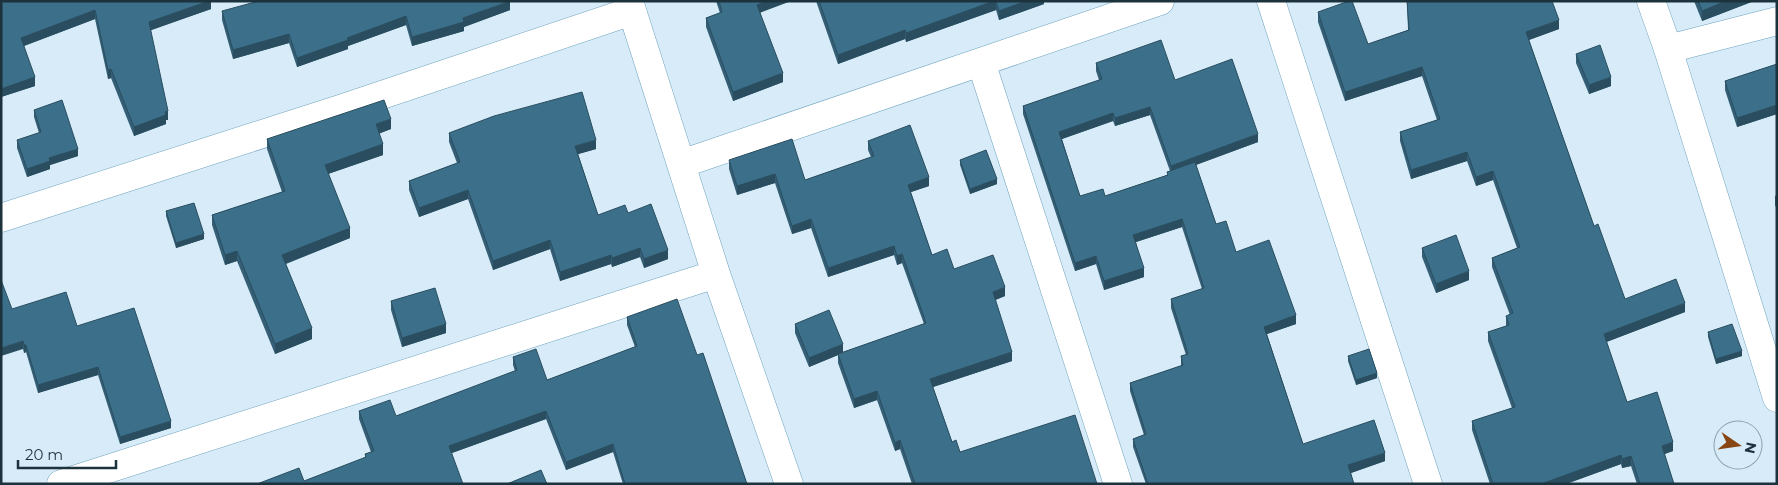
<svg xmlns="http://www.w3.org/2000/svg" width="1778" height="485" font-family="Montserrat,sans-serif">
	<style>
		.lines { fill: none; stroke-linecap: round; stroke-linejoin: round }
		.minor-casing { stroke: #6fa3bf; stroke-width: 29 }
		.minor { stroke: #fff; stroke-width: 28 }
		.wall { fill: #345f76; fill-rule: evenodd }
		.shaded-wall { fill: #2a4e60 }
		.building { fill: #3c6f89; stroke: #2a4e60 }
	</style>
	<rect width="100%" height="100%" fill="#d7ecf8"/>
	<g class="lines">
		<defs>
			<path id="minor" d="M629 1 716 274 789 484
				M1271 1 1428 484
				M1651 1 1668 49 1777 398
				M1668 49 1777 21
				M981 62 1118 484
				M681 164 1160 1
				M1 218 340 109 632 11
				M61 484 716 274"/>
		</defs>
		<use href="#minor" class="minor-casing"/>
		<use href="#minor" class="minor"/>
	</g>
	<path class="wall" d="M1 1H211V9L150 30 168 120H166V124L134 136 111 78 108 79 95 19 24 46 35 86 1 97Z
		M716 1H791L760 12 783 82 733 101 706 27V18L720 13Z
		M816 1H1044V4L999 20 996 10 906 42 905 39 838 64Z
		M1407 1 1559 29 1529 40 1594 226 1625 299 1685 312 1606 342 1627 402 1673 451 1664 454 1674 484H1637L1631 466 1622 468 1621 464 1566 484H1490L1472 430V421L1512 408 1488 341V332L1506 326V316L1510 315 1492 267V258L1517 248 1493 180 1476 186 1467 161 1411 179 1400 141V132L1437 120 1422 76 1345 101 1318 22V12L1368 44 1408 30Z
		M1694 1H1754L1702 21Z
		M510 10 464 27V31L412 46 406 25 348 46V49L297 67 289 43 233 59 222 20V11Z
		M1576 54 1611 86 1589 94 1576 63Z
		M1096 63 1175 80 1258 142 1196 165 1216 224 1236 252 1296 324 1267 334 1303 444 1385 461 1351 473 1354 484H1146L1133 447V439L1144 435 1130 391V383L1181 366V356L1186 355 1171 308V299L1202 289 1182 227 1136 242 1144 277 1104 290 1096 264 1075 271 1023 114V106L1099 80 1096 71ZM1150 115 1170 171 1167 172V175L1105 196H1080L1062 139 1113 121 1115 126Z
		M1777 64V114L1737 127 1725 90V81Z
		M34 110 78 156 50 165V169L27 177 17 148V140L39 133 34 117Z
		M391 129 379 133 383 155 328 174 350 238 286 264 312 339 275 354 237 261 225 265 212 225V215L282 192 267 149V139Z
		M449 133 596 149 578 154 598 215 628 213 668 259 644 268 640 257 612 267 611 264 560 281 550 249 493 270 468 199 419 217 409 190V181L457 163 449 142Z
		M868 141 929 186 911 192 932 255 954 269 1005 296 995 300 1012 361 933 387 952 442 960 452 1097 484H912L900 449 895 451 877 400 854 408 838 363V355L809 367 795 333V324L843 352 924 324 902 263 897 265 894 255 828 277 811 228 792 234 775 183 737 195 729 169V160L805 180 871 157 868 150Z
		M960 160 997 184 970 194 960 165Z
		M1777 195V210L1775 205V196Z
		M166 211 204 239 176 248 166 216Z
		M1422 248 1469 280 1436 293 1422 257Z
		M391 301 446 333 402 347 391 310Z
		M12 309 77 326 171 428 120 444 98 375 38 393 26 352 24 353 23 349Z
		M627 317 697 355 747 484H623L613 452 566 470 546 419 452 453 304 481 365 458V454L371 452 359 419V411L396 416 515 371 513 365V357L547 380 635 347 627 325Z
		M1708 332 1742 356 1716 364 1708 337Z
		M1348 356 1377 378 1356 385 1348 361Z"/>
	<path class="shaded-wall" d="M209 1H211V9L149 31V22Z
		M510 1V10L464 27V31L412 46V37Z
		M766 1H791L757 14V5Z
		M994 1H996V10L906 42V33Z
		M1026 1H1044V4L999 20V11Z
		M1726 1H1754L1702 21V11Z
		M95 10V19L21 47V38Z
		M406 16V25L348 46V49L297 67V58L347 38Z
		M1559 20V29L1526 41V32Z
		M905 30V39L838 64V55Z
		M289 34V43L233 59V50Z
		M1422 67V76L1345 101V92Z
		M111 69V78L108 79V70Z
		M783 73V82L733 101V92Z
		M35 77V86L1 97V89Z
		M1611 77V86L1589 94V85Z
		M1777 105V114L1737 127V118Z
		M1150 107V115L1115 126V118Z
		M168 111V120H166V124L134 136V127L165 112Z
		M1113 113V121L1059 140V132Z
		M391 119V129L376 135V124Z
		M1258 134V142L1171 174V166Z
		M596 140V149L575 155V146Z
		M383 144V155L325 175V165Z
		M78 149V156L50 165V169L27 177V169L49 158Z
		M1467 152V161L1411 179V170Z
		M1493 171V180L1476 186V177Z
		M775 174V183L737 195V186Z
		M929 177V186L908 193V185Z
		M997 179V184L970 194V189Z
		M468 190V199L419 217V208Z
		M811 219V228L792 234V226Z
		M1182 219V227L1133 243V235Z
		M350 228V238L282 265V255Z
		M204 234V239L176 248V243Z
		M550 240V249L493 270V261Z
		M894 246V255L828 277V268Z
		M640 248V257L612 267V258Z
		M668 250V259L644 268V259Z
		M237 251V261L225 265V255Z
		M902 254V263L897 265V256Z
		M611 255V264L560 281V272Z
		M1096 256V264L1075 271V263Z
		M1144 268V277L1104 290V281Z
		M1469 271V280L1436 293V284Z
		M1005 287V296L993 301V292Z
		M1685 303V312L1604 343V334Z
		M1296 315V324L1264 335V327Z
		M446 324V333L402 347V338Z
		M312 328V339L275 354V344Z
		M23 341V349L1 356V348Z
		M843 344V353L809 367V358Z
		M24 345H26V352L24 353Z
		M1742 351V356L1716 364V359Z
		M1012 352V361L930 388V379Z
		M98 367V375L38 393V385Z
		M1377 373V378L1356 385V380Z
		M877 391V400L854 408V399Z
		M546 411V419L449 454V446Z
		M171 421V428L120 444V437Z
		M900 440V449L895 451V443Z
		M1673 442V451L1662 455V446Z
		M613 444V452L566 470V462Z
		M1385 453V461L1348 474V465Z
		M1621 455V464L1566 484H1541Z
		M1631 456V466L1622 468V459Z"/>
	<path class="building" d="M1 1H209L149 22 168 111 165 112 166 115 134 127 111 69 108 70 95 10 21 38 35 77 1 89Z
		M259 1H510L463 18 464 22 412 37 406 16 347 38 348 40 297 58 289 34 233 50 222 11Z
		M719 1H766L757 5 783 73 733 92 706 18 722 12Z
		M819 1H994L906 33 905 30 838 55Z
		M996 1H1026L999 11Z
		M1349 1H1352L1368 44 1409 30 1407 1H1552L1559 20 1526 32 1594 226 1598 224 1625 299 1676 279 1685 303 1604 334 1627 402 1657 392 1673 442 1662 446 1674 484H1640L1631 456 1622 459 1621 455 1541 484H1493L1472 421 1515 407 1488 332 1509 325 1506 316 1513 313 1492 258 1520 247 1493 171 1476 177 1467 152 1411 170 1400 132 1440 119 1422 67 1345 92 1318 12Z
		M1698 1H1726L1702 11Z
		M1161 40 1175 80 1232 59 1258 134 1171 166 1150 107 1115 118 1113 113 1059 132 1080 196 1103 189 1105 196 1168 175 1167 172 1195 162 1216 224 1226 221 1236 252 1269 240 1296 315 1264 327 1303 444 1374 420 1385 453 1348 465 1354 484H1148L1133 439 1146 434 1130 383 1183 365 1181 356 1188 354 1171 299 1204 288 1182 219 1133 235 1144 268 1104 281 1096 256 1075 263 1023 106 1102 79 1096 63Z
		M1600 45 1611 77 1589 85 1576 54Z
		M1777 64V105L1737 118 1725 81Z
		M582 92 596 140 575 146 598 215 625 205 628 213 651 204 668 250 644 259 640 248 612 258 611 255 560 272 550 240 493 261 468 190 419 208 409 181 460 162 449 133 494 116Z
		M62 100 78 149 49 158 50 161 27 169 17 140 41 132 34 110Z
		M384 100 391 119 376 124 383 144 325 165 350 228 282 255 312 328 275 344 237 251 225 255 212 215 285 191 267 139Z
		M910 125 929 177 908 185 932 255 947 249 954 269 993 255 1005 287 993 292 1012 352 930 379 952 442 956 440 960 452 1075 415 1097 484H915L900 440 895 443 877 391 854 399 838 354 926 323 902 254 897 256 894 246 828 268 811 219 792 226 775 174 737 186 729 160 792 139 805 180 874 156 868 141Z
		M986 150 997 179 970 189 960 160Z
		M194 203 204 234 176 243 166 211Z
		M1456 235 1469 271 1436 284 1422 248Z
		M1 280 12 309 66 292 77 326 134 308 171 421 120 437 98 367 38 385 26 345H24L23 341 1 348Z
		M435 288 446 324 402 338 391 301Z
		M677 299 697 355 703 353 747 484H697V483L695 484H625L613 444 566 462 546 411 449 446 463 484H257L299 468 304 481 366 457 365 454 374 451 359 411 390 400 396 416 517 370 513 357 536 349 547 380 637 346 627 317Z
		M829 310 843 344 809 358 795 324Z
		M1732 324 1742 351 1716 359 1708 332Z
		M1369 349 1377 373 1356 380 1348 356Z
		M541 470 547 484H507Z"/>
	<rect width="1778" height="485" fill="none" stroke="#1c323d" stroke-width="5"/>
	<g transform="translate(1738 445) rotate(103)"><circle r="24" fill="#d7ecf8" stroke="#8ca2ad"/>
	<path d="M0-4L9 19L0 12L-9 19Z" fill="#894615"/>
	<text y="-8" font-size="14" font-weight="bold" text-anchor="middle" fill="#1c323d">N</text>
	</g>
	<path d="M18 460v8h98v-8" fill="none" stroke="#1c323d" stroke-width="2.5"/>
	<text x="25" y="460" font-size="15" fill="#1c323d" stroke="#d7ecf8" stroke-width="4" paint-order="stroke">20 m</text>
</svg>
